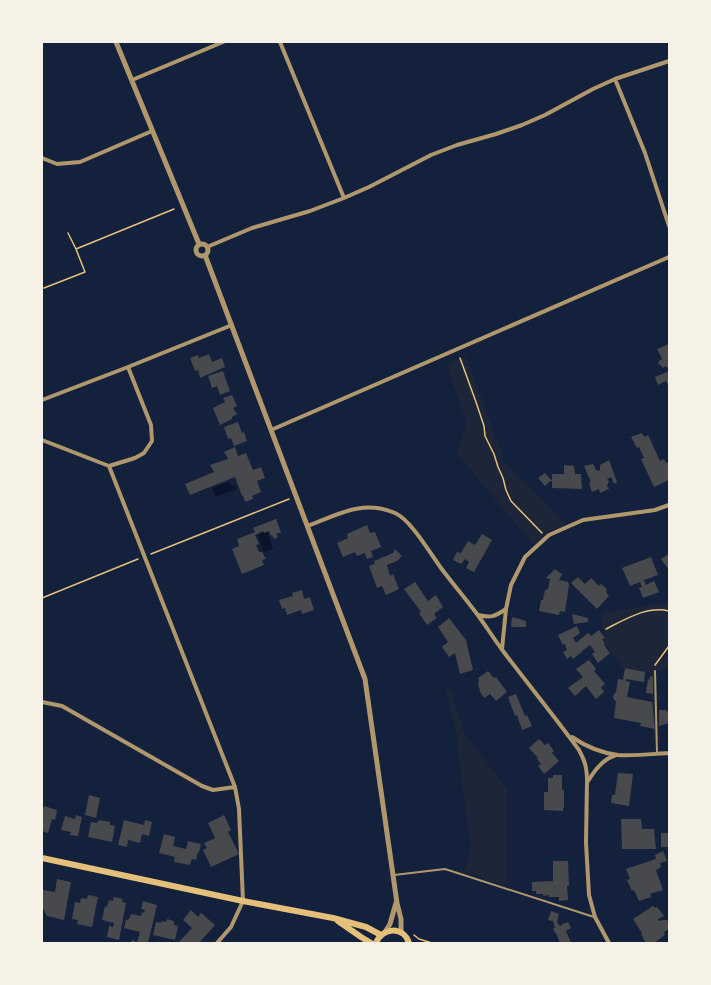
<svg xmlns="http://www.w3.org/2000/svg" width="711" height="985" font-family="Cabin,sans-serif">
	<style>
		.green { fill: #1d2539 }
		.water { fill: #0b132b }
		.building { fill: #48494c }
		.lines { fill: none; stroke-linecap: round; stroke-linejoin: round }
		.path { stroke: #e5c07b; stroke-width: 1.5 }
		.service { stroke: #b1986c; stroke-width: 2 }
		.minor { stroke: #b1986c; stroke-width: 4 }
		.tertiary { stroke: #b1986c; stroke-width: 5 }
		.primary { stroke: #e5c07b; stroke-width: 6 }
	</style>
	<rect width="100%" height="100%" fill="#14213d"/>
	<path class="green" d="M466 356 505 462 565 524 547 532 533 544 457 454 467 422 446 365Z
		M669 602V668L656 672 658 741H653L651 673 621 667 604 641 601 613Z
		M445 688 451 689 464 733 507 789 506 886 464 872 471 853 456 734 447 692Z"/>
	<path class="water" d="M229 482 231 486 234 485 236 489 216 497 212 488Z
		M267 531 273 549 264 552 258 535Z"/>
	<path class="building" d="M669 344V367L667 368 666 366 663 368 658 363 660 360 662 359 657 349Z
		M209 354 212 362 222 358 225 367 200 378 198 370 195 371 190 358 198 355 199 358Z
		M223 371 230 391 220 395 217 386 212 388 208 376Z
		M669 371V387L666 381 658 385 655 377Z
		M232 395 237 406 233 408 237 414 232 417V419L220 425 213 408 225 402 223 398Z
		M238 422 242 433 244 432 247 441 234 446 231 438 228 439 224 427Z
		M642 433 644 437 648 435 660 461 664 459 666 463 669 462V480L654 487 641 459 644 458 639 447 637 448 631 437Z
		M235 447 238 456 246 453 253 470 261 467 265 478 257 481 261 492 252 496 253 499 245 502 243 495 242 496 235 477 190 495 185 484 214 472 210 465 228 459 224 452Z
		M609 460 617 482 614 484 611 477 607 479 609 481 607 486 609 489 600 493 599 489 592 492 589 483 591 482 584 466 593 464 596 470 598 471 600 470V465Z
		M564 465 574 466 575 474H581L582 489 552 488V481H550L545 486 538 478 545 473 551 480 552 479V474H564Z
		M276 519 281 532 276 534 278 537 274 539 272 535 271 536 269 531 264 533 263 531 255 535 259 544 256 545 259 552H262L266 559 262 560 264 565 242 574 232 549 239 546 237 539 255 532 253 528Z
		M367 525 370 533 375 532 381 547 371 551 373 557 367 559 365 553 357 556 355 552 343 557 337 543 348 538 347 534Z
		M482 534 492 540 474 572 466 568 469 562 465 559 461 564 453 560 457 552 461 553 468 541 475 545Z
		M395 549 402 556 397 561 387 565 390 576 393 574 399 589 386 595 382 586 377 588 369 566 375 564 374 561 393 553Z
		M669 554V570L661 559Z
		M651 557 658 575 644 580 646 585 654 581 659 592 643 598 639 588 642 587 640 582 630 586 622 568Z
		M555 569 562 574 559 580 568 582 569 585 565 612 560 611 559 615 539 611 541 600H543L545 590 548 589 550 578 548 579 546 578Z
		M578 577 585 584 591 578 599 586 601 584 607 589 606 592 609 596 597 609 571 583Z
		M415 582 428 601 436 595 443 607 434 614 437 618 427 625 419 613 421 612 404 589Z
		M302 590 304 599 310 597 314 610 302 614 301 610 287 615 285 608 282 609 279 600 293 596 292 593Z
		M572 614 588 618V622L574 624Z
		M512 617 526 621V627H511Z
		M449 618 466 640 473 670 460 674 455 653 449 657 442 647 448 642 438 627Z
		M577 626 580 633 573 638 576 643 588 633 591 636 599 630 605 638 602 639 605 644 604 645 610 653 598 663 592 654 595 652 590 645 582 651H583L573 659 571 656 567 659 563 652 567 650 565 644 563 645 558 635Z
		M589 660 596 669 594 671 605 684 601 687 604 692 596 699 586 686 575 696 568 688 583 677 576 669Z
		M625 668 645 672 644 682 626 679V681L630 682 627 697 652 702 655 729 640 726 641 723 614 718 616 701 614 700 613 696 616 692 618 679 623 680Z
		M488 671 494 678 496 677 507 692 496 701 490 694 484 698 479 690 480 689 478 686 479 679 478 678Z
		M650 676 653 677V694L646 693 648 679 650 680Z
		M516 694 525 716 527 715 532 726 522 730 517 715 515 716 508 697Z
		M659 710H666L669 713V723L659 726Z
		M539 739 545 745 548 743 554 751 552 753 559 761 544 774 538 766 541 764 537 759 538 758 529 748Z
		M618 773 633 774 629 806 611 803 612 795H615Z
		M553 775H562V790H564V807L563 808V811L544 810V792H548V778H553Z
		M89 795 100 798 96 818 85 815Z
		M44 806 57 810 55 820 52 819 48 833 42 831V812Z
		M76 815 82 817 78 836 70 835 71 832 61 830 65 816 75 819Z
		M224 815 231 830 228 832 239 854 211 867 203 850 207 848 204 843 215 838 208 823Z
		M621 819H641L642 829H654L656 849H622Z
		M99 820 110 822V825L115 826 112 842 88 837 91 822 97 823Z
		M124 820 144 825 145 820 152 822 149 836 142 834 140 843 128 840 127 847 118 845Z
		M661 833H669V847H661Z
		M164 834 175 837 173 846 186 849 188 841 201 844 199 852H198L196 860 192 859 190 865 174 862 175 857 159 853Z
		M663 851 667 861 660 863 661 867 656 870 663 890 650 894 651 897 639 901 634 890 632 891 627 880 630 879 626 869 656 859 655 855Z
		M553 861H568L569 886H567L568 900 559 901V897H549V895L543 896V894H536V891H532V882L553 881Z
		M57 879 71 882 64 920 47 916 42 907V896L43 890 55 892Z
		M88 895 98 897 92 927 77 924 78 920 72 919 75 902 80 903 81 898 87 899Z
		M114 897 123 899 122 902 126 903 119 940 107 937 109 926 113 927 114 923 102 920 105 906 107 907 109 900 113 901Z
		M143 901 157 905 148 943H131L132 940 137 942 140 932 124 928 126 920 129 919 131 914 141 916 142 912 144 913 145 910 141 909Z
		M653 906 655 908 657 907 664 916 658 919 659 921 663 920H667L669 923V929L664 932 665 935 654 943H646L641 934 642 933 633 919Z
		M191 910 198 917 201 913 215 925 199 943H178L192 928 183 920Z
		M551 911 559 914 557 922 560 926 562 925V924L568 922 571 928 566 931 571 943H560L556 933H555L553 928H555L553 921 548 920Z
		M167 919 174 921V925L178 926 175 940 153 935 156 922 161 923 162 921 166 922Z"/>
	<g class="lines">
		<path class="path" d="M68 233 76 249 174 209
			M44 288 85 272 76 249
			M460 358 476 402 484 426 485 436 494 454 498 467 503 478 506 490 511 501 542 533
			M151 554 289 499
			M42 598 138 559
			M606 629C624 620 648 605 669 611
			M655 665 669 646
			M414 935 419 939 432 943"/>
		<path class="service" d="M655 671 657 753
			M394 875 445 869 594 917"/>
		<path class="minor" d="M280 42 344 198
			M615 79 645 153 669 226
			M132 80 223 42
			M42 158 57 164 80 162 152 131
			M207 247 252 228 310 211 344 198 369 187 431 155 457 145 496 134 522 125 545 115 593 89 615 79 669 61
			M42 400 128 367 232 325
			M271 430 669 257
			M42 440 109 466 235 787 239 809 243 901 231 927 217 943
			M109 466 135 458 144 453 152 441 151 425 128 367
			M307 526C338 515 361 499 395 513 411 520 430 553 441 568 453 584 465 598 477 614 486 626 494 639 503 651 528 684 554 716 579 750 585 761 587 768 587 781L586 843 589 895 595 917 609 943
			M478 615C491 618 494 617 506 609
			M502 649 506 609 511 585 525 557 549 535 583 520 655 510 669 505
			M42 702 62 706 202 786 213 790 235 787
			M572 737C585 746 602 753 618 755 635 756 652 754 669 753
			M588 781C595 770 603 759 616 755"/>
		<path class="tertiary" d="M116 42 199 244
			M196 250a6 6 0 1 1 12 0a6 6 0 1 1-12 0Z
			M205 255 365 679 397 903 401 919V933
			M385 932 390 924 396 903"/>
		<path class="primary" d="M42 858 243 901 333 918 366 927 381 935
			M338 921 361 937 371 943
			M376 943C382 927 404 926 409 943"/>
	</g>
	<rect width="711" height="985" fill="none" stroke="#f6f1e7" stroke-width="86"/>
</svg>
